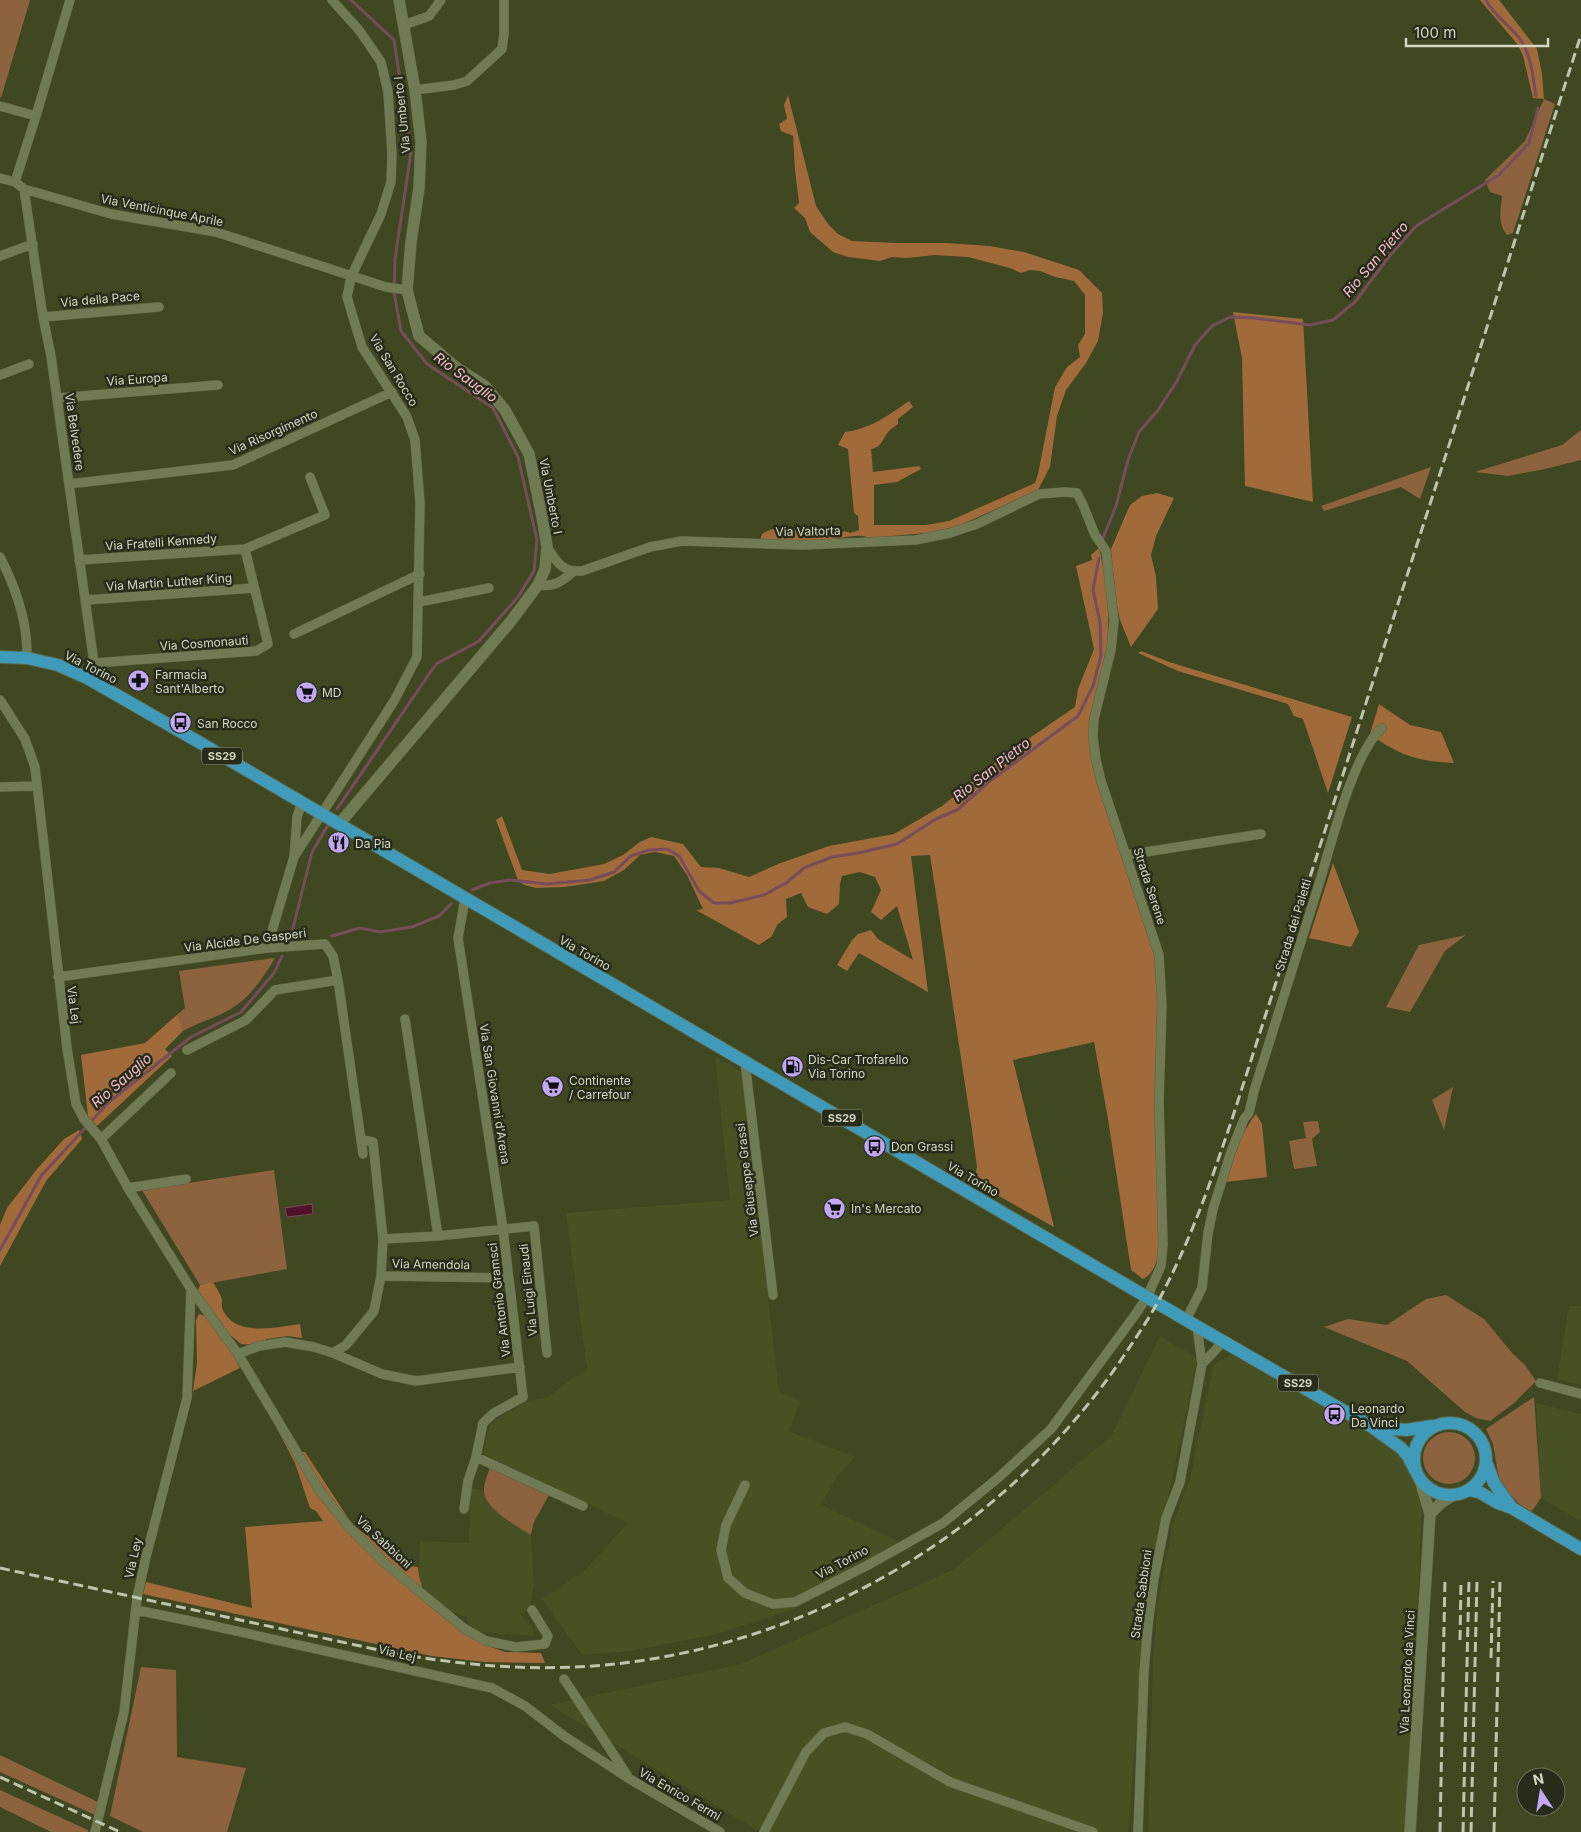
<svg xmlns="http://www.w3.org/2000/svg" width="1581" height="1832" font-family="Inter,sans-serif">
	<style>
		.built { fill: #475123 }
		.green { fill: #8d623e }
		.forest { fill: #a16a3b }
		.water { fill: #50122b; stroke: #774d59 }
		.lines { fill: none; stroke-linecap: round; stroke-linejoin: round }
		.stream { stroke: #774d59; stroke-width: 3 }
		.minor-casing { stroke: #5d6442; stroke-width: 10 }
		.tertiary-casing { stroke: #5d6442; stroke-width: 12 }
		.primary-casing { stroke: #5d6442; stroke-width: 14 }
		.minor { stroke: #717b53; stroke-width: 9 }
		.tertiary { stroke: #717b53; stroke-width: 11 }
		.primary { stroke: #409ab9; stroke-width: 12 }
		.rail { stroke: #bec5ad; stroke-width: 3; stroke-dasharray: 10 5; stroke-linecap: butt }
		.labels { text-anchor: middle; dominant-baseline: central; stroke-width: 5; stroke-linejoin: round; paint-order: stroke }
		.shield { fill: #282c1b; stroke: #9fa491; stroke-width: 1 }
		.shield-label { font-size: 11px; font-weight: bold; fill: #d2d8c3 }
		.street-label { font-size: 12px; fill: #d2d8c3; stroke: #282c1b }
		.poi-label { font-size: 12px; fill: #d2d8c3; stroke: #282c1b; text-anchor: start }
		.water-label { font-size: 14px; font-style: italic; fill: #fabccd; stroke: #282c1b }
	</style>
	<rect width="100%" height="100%" fill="#3f4821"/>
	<path class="built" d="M715 1056 742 1072 779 1392 800 1401 789 1431 855 1457 836 1478 821 1505 912 1548 794 1609 717 1634 630 1651 582 1655 542 1599 585 1570 628 1523 483 1454 490 1424 526 1402 548 1397 587 1368 566 1213 730 1200Z
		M1569 1306H1581V1385L1557 1379Z
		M1160 1336 1197 1358 1169 1494 1144 1632 1128 1832H760L550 1705 741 1664 953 1570 1112 1435Z
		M1232 1354 1373 1436 1401 1456 1420 1493 1422 1507 1407 1832H1148L1153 1659 1158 1601 1173 1523 1190 1479 1213 1365Z
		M1536 1403 1581 1414V1521L1541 1498Z
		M471 1488 484 1491 487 1500 504 1518 531 1535 534 1586 529 1608 521 1615 533 1629 534 1636 480 1632 469 1628 467 1617 448 1611 422 1587 419 1576 420 1541 469 1543Z"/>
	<path class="green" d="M0 0H30L1 98 0 97Z
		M1544 99 1555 104 1513 233 1507 235C1497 223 1501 210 1502 196L1490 192 1485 180 1525 141Z
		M1581 430V460L1545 469 1508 476 1475 472 1562 445Z
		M1431 467 1420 499 1401 487 1324 511 1321 506Z
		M1466 935 1445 951 1410 1012 1386 1007 1419 945Z
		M275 958C264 976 251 997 232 1008 217 1018 199 1022 183 1031L178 1014 185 1008 179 971Z
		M1453 1087 1444 1130 1432 1100Z
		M1318 1121 1320 1132 1312 1139 1317 1166 1294 1169 1289 1141 1306 1138 1303 1122Z
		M274 1170 287 1269 200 1285 142 1190Z
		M1446 1295 1484 1319 1513 1354 1525 1365 1536 1381 1514 1403 1490 1421 1476 1418 1465 1412 1407 1361 1324 1327 1348 1319 1387 1325 1426 1299Z
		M1534 1397 1541 1498 1531 1512 1518 1503 1508 1492 1499 1479 1493 1444 1486 1429Z
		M1423 1458a26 26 0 1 1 52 0a26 26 0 1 1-52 0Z
		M490 1467 549 1495 534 1522 531 1535C518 1527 483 1508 484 1490 484 1483 488 1474 490 1467Z
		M141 1667 176 1670 177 1757 246 1768 227 1832H143L110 1816Z
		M0 1755 98 1802 95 1815 0 1772Z
		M0 1790 88 1830V1832H51L0 1807Z"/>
	<path class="forest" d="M1480 0H1499L1537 49 1542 74 1544 99 1533 98 1523 56 1518 45Z
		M788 95 816 206 828 224 838 234 852 241 898 243H946L990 246 1024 252 1079 270 1102 293 1103 313 1098 341 1086 363 1066 390 1057 416 1050 467 1038 490 952 529 925 533 870 538C856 532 838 540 823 541 802 542 781 541 760 540L762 534C781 521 806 531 827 533 835 534 843 529 850 533L859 530 858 516 854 513 848 449 838 445 845 432C870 429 889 415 909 401L913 407 898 419V424C895 427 890 429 888 432 882 440 882 447 871 449L873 472 919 466 921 469 897 482 874 485V525H926L949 521 1035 483 1038 474 1055 387 1067 367 1080 357 1078 345 1085 334V295L1074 281 1055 277 1040 271 1030 270 1021 273 1010 268 968 257 934 255 907 258 892 257 880 261 848 257 833 252 810 232 805 218 794 208 799 203 795 170 793 136 781 131 779 124 787 119 784 105Z
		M1233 312 1303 319 1313 502 1245 486 1242 358Z
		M1157 493 1174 498 1156 536 1151 555 1156 577 1158 609 1131 647 1120 620 1116 601 1111 549 1130 505 1142 496Z
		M1099 548C1107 580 1111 622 1106 655 1102 685 1090 707 1089 738L1155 957 1158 980 1155 1097 1161 1245C1158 1256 1155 1274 1143 1279L1131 1270 1108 1119 1094 1042 1013 1060 1054 1227 974 1182 977 1167 972 1130 930 855 911 856 928 992 859 953 847 971 837 965 852 940 858 934 871 930 878 939 913 960 897 906 881 920 871 912 881 890 875 877 860 872 842 876 840 884 839 904 827 914 808 907 801 893 786 899 787 917 777 925 772 936 759 945 696 910 703 909 687 875 674 856 655 852 640 855 624 870 604 881 565 887 536 888 524 885 518 880 496 820 502 816 522 870 550 874 604 864 623 855 640 842 651 837 683 844 701 867 719 868 749 877 778 864 829 846 894 834 942 806 1006 754 1075 707 1078 689 1094 649 1076 566 1092 560 1091 555Z
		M1141 651 1169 662 1352 717 1328 793 1303 719 1294 716 1288 704 1178 671 1138 653Z
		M1379 704 1410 725 1441 732 1454 763C1417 761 1400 756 1370 734Z
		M1333 863 1359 932 1351 947 1309 938Z
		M178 1014 183 1031 165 1049 172 1056 97 1126 88 1116 81 1055 145 1043Z
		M1256 1114 1262 1124 1267 1177 1226 1182C1234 1159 1240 1133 1256 1114Z
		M79 1130 82 1139 46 1181 0 1266V1225L7 1208 37 1169 64 1139Z
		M213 1282C216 1288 221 1294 222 1300 222 1300 222 1307 222 1308 234 1338 277 1327 300 1324L302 1338 287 1336 267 1339 253 1345 241 1344 228 1333 198 1290 200 1285Z
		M199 1314 206 1316 235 1357 240 1368 193 1391 197 1363 196 1320Z
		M273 1421 317 1493 346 1531 382 1565 460 1631 483 1644 505 1652 541 1653 545 1663 485 1662 432 1656 143 1594 146 1582 252 1608 245 1527 323 1521 316 1511 310 1508 295 1463Z
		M300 1452H305L352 1524 407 1566 418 1567 419 1576 422 1587H418C395 1567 370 1548 350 1525 330 1503 315 1478 300 1452Z"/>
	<path class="water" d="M312 1204 313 1214 287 1217 285 1208Z"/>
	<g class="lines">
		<path class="stream" d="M1486 0C1496 19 1513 27 1522 42 1532 59 1533 78 1536 96
			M1103 538 1116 506 1128 460 1139 432 1158 410 1177 381 1195 345 1212 326 1230 317 1254 318 1310 325 1333 320 1355 302 1387 259 1416 226 1499 175 1529 143 1538 108
			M337 809 436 664 479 641 518 597 534 571 537 540 518 457 493 408 427 364 401 331 394 292 395 259 411 152 394 40 351 0
			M472 890 490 883 510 880 547 884 590 880 614 872 631 856 649 850 667 849 679 856 699 891 714 903H730L764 895 786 883 804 868 832 857 858 853 897 844 936 819 957 810 990 781 1078 716 1093 686 1101 656 1100 622 1093 590 1099 558
			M292 932 312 852 328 825
			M332 936 360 928 380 932 412 927 439 916 451 904
			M0 1250 41 1176 109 1102 191 1037 241 1012 274 973 282 956"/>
		<defs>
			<path id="minor" d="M404 25 429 16 441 0
				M415 90 454 85 467 81 502 49 504 34V0
				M0 106 36 116 15 182
				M36 116 70 0
				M0 178 15 182 24 189 111 214 216 232 386 287 407 290
				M24 189 43 317 51 356 94 663 87 678
				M0 256 33 244
				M43 317 159 307
				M0 375 29 364
				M57 398 218 385
				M69 484 233 465 392 392
				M547 547C557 562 561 572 582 571L650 547 682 541 803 545 915 540 950 533 977 524 1039 494 1065 492 1077 493 1083 505 1095 535 1106 551 1114 621 1111 650 1094 719 1093 737 1096 760 1101 781 1159 955 1162 1005 1159 1102 1163 1245 1161 1266 1147 1297 1135 1315 1051 1429 998 1478 943 1523 868 1565 795 1602 773 1604 745 1593 728 1578 721 1550 726 1525 745 1485
				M0 557C16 588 28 623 27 658
				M79 560 245 549
				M538 585C555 587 561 582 574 571
				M86 600 254 588
				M419 602 489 588
				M294 634 420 574
				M94 663 256 651 268 644 245 549 325 515 310 477
				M0 700 25 739 35 767 67 1048 76 1104 84 1119 101 1139 128 1188 191 1289 238 1354 320 1491 348 1526 386 1564 465 1629 486 1641 516 1647 545 1644 548 1636 532 1610
				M0 787 36 786
				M1126 855 1261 834
				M294 857 394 701 417 657 420 503 415 440 407 417 362 347 347 297 351 277 381 214 391 182 392 155 388 92 381 62 359 30 332 0
				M267 948 294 857 297 817 302 802
				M58 977 267 948 325 944 333 956 338 980 363 1154
				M405 1019 438 1236
				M187 1050 246 1020 275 990 338 980
				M745 1062 773 1295
				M101 1139 171 1073
				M128 1188 186 1179
				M383 1239 438 1236 534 1226 547 1353
				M381 1276 509 1278
				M1186 1320 1202 1288 1208 1233 1213 1209 1231 1152 1244 1119 1249 1113 1254 1091C1275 1022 1297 953 1319 884 1331 845 1353 753 1382 728
				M333 1353 346 1345 374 1311 381 1276 383 1239 373 1142 361 1139
				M238 1354 259 1346 285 1342 314 1347 333 1353 382 1374 416 1381 520 1367
				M1202 1364 1224 1341
				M1540 1383 1581 1394
				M476 1457 583 1506
				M464 1509 468 1481 476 1457 483 1423 494 1413 523 1397 503 1229 458 938 465 899
				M136 1610 200 1623 492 1688 525 1706 564 1736 628 1778 720 1832
				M564 1679 627 1775
				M95 1832 124 1712 137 1598 146 1557 187 1398 191 1289
				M764 1832 806 1752 824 1733 845 1727 867 1734 950 1782 1093 1832
				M1138 1832 1144 1672 1148 1625 1154 1579 1166 1518 1180 1482 1202 1364 1197 1326"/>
			<path id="tertiary" d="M339 824 511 621 538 585 545 569 547 547 542 517 529 454 505 410 485 386 457 368 419 336 407 290 411 242 419 188 421 142 415 90 399 0
				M1430 1514 1441 1503 1454 1495
				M1410 1832 1430 1514 1420 1480"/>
			<path id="primary" d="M0 657 27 658 58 665 87 678 197 741 1186 1320 1372 1427 1401 1448 1408 1456 1415 1470
				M1414 1459a36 36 0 1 1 72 0a36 36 0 1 1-72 0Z
				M1372 1427 1406 1430 1432 1426
				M1486 1462 1494 1483 1512 1508
				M1469 1490 1479 1492 1498 1503 1512 1508 1581 1549"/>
		</defs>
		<use href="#minor" class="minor-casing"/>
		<use href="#tertiary" class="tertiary-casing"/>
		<use href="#primary" class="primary-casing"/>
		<use href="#minor" class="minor"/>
		<use href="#tertiary" class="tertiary"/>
		<use href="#primary" class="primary"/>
		<path class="rail" d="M0 1568 374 1649C462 1667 550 1674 639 1661 835 1632 1012 1521 1123 1357 1137 1336 1151 1316 1162 1294 1193 1235 1214 1173 1235 1110L1581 35
			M1460 1640 1461 1580
			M1491 1658 1493 1581
			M0 1777 120 1832
			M1440 1832 1445 1578
			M1463 1832 1469 1579
			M1471 1832 1477 1580
			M1494 1832 1500 1581"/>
	</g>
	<defs>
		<symbol id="pharmacy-disc" viewBox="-11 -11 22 22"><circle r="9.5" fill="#c2a8f2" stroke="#282c1b"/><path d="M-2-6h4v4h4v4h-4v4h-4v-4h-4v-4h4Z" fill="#111"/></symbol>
		<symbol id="supermarket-disc" viewBox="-11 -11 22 22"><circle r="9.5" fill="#c2a8f2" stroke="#282c1b"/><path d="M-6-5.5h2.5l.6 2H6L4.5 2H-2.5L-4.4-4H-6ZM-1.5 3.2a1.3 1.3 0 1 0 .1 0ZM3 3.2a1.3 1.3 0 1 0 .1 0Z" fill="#111"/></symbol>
		<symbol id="bus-disc" viewBox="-11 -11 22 22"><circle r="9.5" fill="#c2a8f2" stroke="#282c1b"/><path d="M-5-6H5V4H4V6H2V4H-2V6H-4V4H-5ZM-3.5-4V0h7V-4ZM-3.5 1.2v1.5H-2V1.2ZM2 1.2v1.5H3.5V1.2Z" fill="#111"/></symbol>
		<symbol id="restaurant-disc" viewBox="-11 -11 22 22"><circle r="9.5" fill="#c2a8f2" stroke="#282c1b"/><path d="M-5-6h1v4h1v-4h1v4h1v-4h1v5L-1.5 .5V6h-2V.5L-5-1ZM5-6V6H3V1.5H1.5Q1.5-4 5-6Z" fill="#111"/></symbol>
		<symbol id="fuel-disc" viewBox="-11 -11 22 22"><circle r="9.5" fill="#c2a8f2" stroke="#282c1b"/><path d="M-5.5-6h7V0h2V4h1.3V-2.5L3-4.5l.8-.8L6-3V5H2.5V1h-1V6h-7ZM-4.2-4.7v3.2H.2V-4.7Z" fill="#111"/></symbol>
	</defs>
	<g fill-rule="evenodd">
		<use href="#pharmacy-disc" x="126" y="668" width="25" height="25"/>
		<use href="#supermarket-disc" x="294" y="680" width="25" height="25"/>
		<use href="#bus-disc" x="168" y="710" width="25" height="25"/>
		<use href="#restaurant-disc" x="326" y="830" width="25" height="25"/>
		<use href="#fuel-disc" x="780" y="1054" width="25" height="25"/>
		<use href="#supermarket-disc" x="540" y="1074" width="25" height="25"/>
		<use href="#bus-disc" x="862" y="1134" width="25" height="25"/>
		<use href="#supermarket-disc" x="822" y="1196" width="25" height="25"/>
		<use href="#bus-disc" x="1322" y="1402" width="25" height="25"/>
	</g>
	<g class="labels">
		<g class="shield">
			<rect x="202" y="747.5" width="40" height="17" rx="4"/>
			<rect x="822" y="1109.5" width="40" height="17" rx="4"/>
			<rect x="1278" y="1374.5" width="40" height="17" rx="4"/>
		</g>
		<g class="shield-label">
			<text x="222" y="756">SS29</text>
			<text x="842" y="1118">SS29</text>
			<text x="1298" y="1383">SS29</text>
		</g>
		<g class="street-label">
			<text transform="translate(402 115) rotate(-96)">Via Umberto I</text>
			<text transform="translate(162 210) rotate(11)">Via Venticinque Aprile</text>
			<text transform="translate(100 299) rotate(-5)">Via della Pace</text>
			<text transform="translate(394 370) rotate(59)">Via San Rocco</text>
			<text transform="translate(137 379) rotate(-4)">Via Europa</text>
			<text transform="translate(75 432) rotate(82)">Via Belvedere</text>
			<text transform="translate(273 432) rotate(-24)">Via Risorgimento</text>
			<text transform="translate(551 496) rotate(79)">Via Umberto I</text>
			<text transform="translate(808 531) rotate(-1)">Via Valtorta</text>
			<text transform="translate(161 542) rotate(-4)">Via Fratelli Kennedy</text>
			<text transform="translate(169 582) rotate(-4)">Via Martin Luther King</text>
			<text transform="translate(204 643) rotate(-4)">Via Cosmonauti</text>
			<text transform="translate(91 667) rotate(27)">Via Torino</text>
			<text transform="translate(1150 886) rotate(72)">Strada Serene</text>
			<text transform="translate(1293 925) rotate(-73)">Strada dei Paletti</text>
			<text transform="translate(245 940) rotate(-7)">Via Alcide De Gasperi</text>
			<text transform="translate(585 953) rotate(30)">Via Torino</text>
			<text transform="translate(74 1005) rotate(82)">Via Lej</text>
			<text transform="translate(495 1094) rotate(81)">Via San Giovanni d'Arena</text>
			<text transform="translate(973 1179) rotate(30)">Via Torino</text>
			<text transform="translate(747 1180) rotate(-97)">Via Giuseppe Grassi</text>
			<text transform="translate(431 1264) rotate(1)">Via Amendola</text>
			<text transform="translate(528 1290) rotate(-96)">Via Luigi Einaudi</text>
			<text transform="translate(499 1300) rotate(-97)">Via Antonio Gramsci</text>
			<text transform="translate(384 1542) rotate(43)">Via Sabbioni</text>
			<text transform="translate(133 1558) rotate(-77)">Via Ley</text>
			<text transform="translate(842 1562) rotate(-28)">Via Torino</text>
			<text transform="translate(1141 1594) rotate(-82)">Strada Sabbioni</text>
			<text transform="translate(397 1653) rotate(13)">Via Lej</text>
			<text transform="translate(1407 1672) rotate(-87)">Via Leonardo da Vinci</text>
			<text transform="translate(680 1794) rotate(30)">Via Enrico Fermi</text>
		</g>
		<g class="poi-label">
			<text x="155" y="674">Farmacia<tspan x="155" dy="14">Sant'Alberto</tspan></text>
			<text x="322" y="692">MD</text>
			<text x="197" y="723">San Rocco</text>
			<text x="355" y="843">Da Pia</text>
			<text x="808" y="1059">Dis-Car Trofarello<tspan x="808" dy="14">Via Torino</tspan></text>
			<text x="569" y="1080">Continente<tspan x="569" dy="14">/ Carrefour</tspan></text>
			<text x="891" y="1146">Don Grassi</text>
			<text x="851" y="1208">In's Mercato</text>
			<text x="1351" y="1408">Leonardo<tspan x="1351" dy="14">Da Vinci</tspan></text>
		</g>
		<g class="water-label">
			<text transform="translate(1375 259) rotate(-50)">Rio San Pietro</text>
			<text transform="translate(466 377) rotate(36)">Rio Sauglio</text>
			<text transform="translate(991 769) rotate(-38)">Rio San Pietro</text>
			<text transform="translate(121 1080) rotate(-41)">Rio Sauglio</text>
		</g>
	</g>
	<g transform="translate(1541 1792) rotate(348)"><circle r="24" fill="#282c1b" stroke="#6c715e"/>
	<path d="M0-4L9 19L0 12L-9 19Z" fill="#c2a8f2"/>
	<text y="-8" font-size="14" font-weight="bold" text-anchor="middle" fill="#d2d8c3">N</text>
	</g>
	<path d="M1406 38v8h142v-8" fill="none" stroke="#d2d8c3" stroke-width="2.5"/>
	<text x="1414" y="38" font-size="15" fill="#d2d8c3" stroke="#282c1b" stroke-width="4" paint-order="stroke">100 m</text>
</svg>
